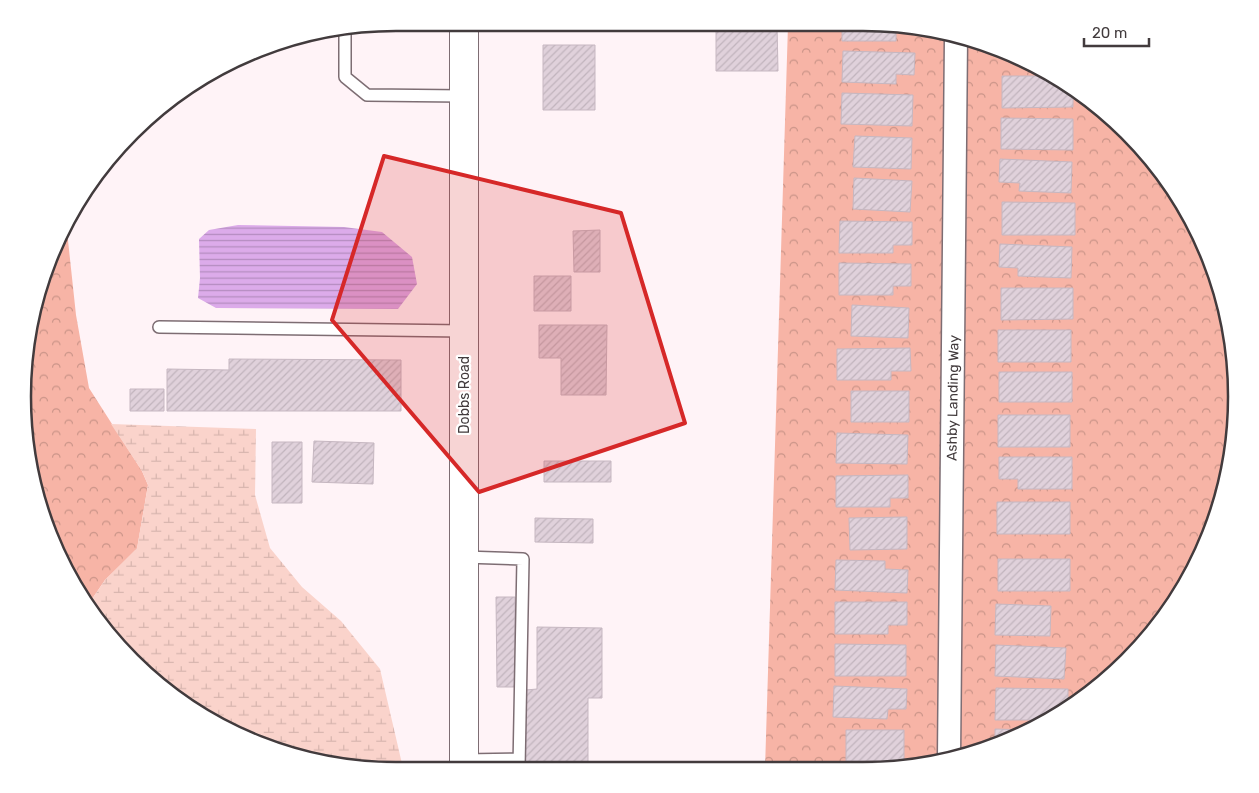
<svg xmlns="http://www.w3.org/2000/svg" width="1259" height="793" font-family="Rubik,sans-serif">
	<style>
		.forest { fill: url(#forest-crowns) }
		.wetland { fill: url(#wetland-marsh) }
		.water { fill: url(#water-rules) }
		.building { fill: url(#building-hatch); stroke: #c6b7c1 }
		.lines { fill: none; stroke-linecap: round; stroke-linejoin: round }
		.service-casing { stroke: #7d6d73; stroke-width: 14 }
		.minor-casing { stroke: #7d6d73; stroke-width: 25 }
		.tertiary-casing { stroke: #7d6d73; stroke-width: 30 }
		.service { stroke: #fff; stroke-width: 11 }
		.minor { stroke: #fff; stroke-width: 22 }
		.tertiary { stroke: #fff; stroke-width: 28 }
		.marked { fill: #d62828; fill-opacity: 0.2; stroke: #d62828; stroke-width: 4; stroke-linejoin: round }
		.labels { text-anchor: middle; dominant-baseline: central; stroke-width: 4.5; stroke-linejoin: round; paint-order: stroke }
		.street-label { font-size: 14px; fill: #423b3d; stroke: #fff }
		.rim { fill: none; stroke: #423b3d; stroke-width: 2.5 }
	</style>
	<defs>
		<pattern id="forest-crowns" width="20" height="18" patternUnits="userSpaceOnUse" patternTransform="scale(1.25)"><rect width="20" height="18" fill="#f7b4a6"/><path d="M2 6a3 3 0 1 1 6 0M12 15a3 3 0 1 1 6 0" fill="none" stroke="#ca9488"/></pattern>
		<pattern id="wetland-marsh" width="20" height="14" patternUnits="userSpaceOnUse" patternTransform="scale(1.25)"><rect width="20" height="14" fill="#fad3cb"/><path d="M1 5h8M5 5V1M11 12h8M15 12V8" fill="none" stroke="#d8b6af"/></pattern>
		<pattern id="water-rules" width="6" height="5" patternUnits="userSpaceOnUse" patternTransform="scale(1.25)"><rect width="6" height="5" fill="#dcabea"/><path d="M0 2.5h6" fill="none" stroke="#b48cbf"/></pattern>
		<pattern id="building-hatch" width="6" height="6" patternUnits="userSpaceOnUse" patternTransform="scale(1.25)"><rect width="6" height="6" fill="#e0d1db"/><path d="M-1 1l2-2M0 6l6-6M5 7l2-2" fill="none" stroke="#c1b4bd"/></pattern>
	</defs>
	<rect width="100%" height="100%" fill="#fff3f7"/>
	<path class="forest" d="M788 25 911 26 1005 51 1090 100 1144 150 1187 210 1217 277 1233 348 1236 421 1224 494 1198 562 1159 624 1109 678 1049 721 982 751 887 770 765 769Z
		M67 231 76 315 89 388 142 471 148 485 137 549 105 580 90 602V609L86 605 35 494 23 372 42 276Z"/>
	<path class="wetland" d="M111 424 256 429 255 495 270 548 302 587 341 621 380 669 403 768 348 767 253 742 169 693 90 609V602L105 580 137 548 148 485 142 471Z"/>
	<path class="water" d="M238 225 344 227 382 232 412 257 417 284 398 309 216 308 198 298 200 278 199 239 209 230Z"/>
	<path class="building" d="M716 24 777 25 778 71H716Z
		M842 25 911 26H914V32H896V41H842Z
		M543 45H595V110H543Z
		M843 51 915 53 914 75 896 74V84L842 82Z
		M1002 76H1049L1073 90V107L1002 108Z
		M842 93 913 95 912 126 841 124Z
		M1001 118 1073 119V150L1001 149Z
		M855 136 912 138 911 169 853 167Z
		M1000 159 1072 162 1071 193 1019 191 1020 183 999 182Z
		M854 178 912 181 910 212 853 209Z
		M1002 202 1075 203V235H1002Z
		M840 221 912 222V245H893V253H839Z
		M600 230V272H574L573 231Z
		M1000 244 1072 247 1071 278 1018 276V268L999 267Z
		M839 263 911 264V286H893V295H839Z
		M534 276H571V311H534Z
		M1001 288H1073V319L1001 320Z
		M852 305 909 308 908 338 851 336Z
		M539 325H607L606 395H561V358H539Z
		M998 330H1071V362H998Z
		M910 348 911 371H891V380H837V349Z
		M229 359 401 360V411H167V369L229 370Z
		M999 372H1072V402H999Z
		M130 389H164V411H130Z
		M851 391H909V422H851Z
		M998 415H1070V447H998Z
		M837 433 908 435 907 464 836 463Z
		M314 441 374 443 373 484 312 482Z
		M272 442H302V503H272Z
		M999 457H1072V489H1018V479H999Z
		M544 461H611V482H544Z
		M908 475V498H890V507H836V476Z
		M997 502H1070V534H997Z
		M907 517V549L850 550 849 518Z
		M535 518 593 519V543L535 542Z
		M998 559H1070V591H998Z
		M836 560 885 561V569L908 570 907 593 835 590Z
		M496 597H515V687H497Z
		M835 602H907V625H888V634H835Z
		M996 604 1051 606 1050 636 995 635Z
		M537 627 602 628V698H588V768H525L526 690 537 689Z
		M835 644 906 645V676H835Z
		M996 645 1066 648 1064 679 995 676Z
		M834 686 907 689 906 709H888L887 719 833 717Z
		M996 688 1068 689V707L1050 720H995Z
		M995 729 1028 730 995 745Z
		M846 730H904V761H846Z"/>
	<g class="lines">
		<defs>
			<path id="service" d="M345 31V77L367 95 464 96
				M159 327 464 331
				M464 557 523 559 519 768
				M464 760 519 759"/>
			<path id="minor" d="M949 757 956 38"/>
			<path id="tertiary" d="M464 768V23"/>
		</defs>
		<use href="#service" class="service-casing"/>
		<use href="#minor" class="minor-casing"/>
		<use href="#tertiary" class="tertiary-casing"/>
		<use href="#service" class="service"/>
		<use href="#minor" class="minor"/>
		<use href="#tertiary" class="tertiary"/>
	</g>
	<path class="marked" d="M384 156 621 213 685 423 479 492 332 320Z"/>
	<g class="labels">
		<g class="street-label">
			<text transform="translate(464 395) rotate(-90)">Dobbs Road</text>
			<text transform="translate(953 398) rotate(-89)">Ashby Landing Way</text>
		</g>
	</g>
	<path d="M0 0H1259V793H0ZM396 31H863A365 365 0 0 1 1228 396V397A365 365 0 0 1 863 762H396A365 365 0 0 1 31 397V396A365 365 0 0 1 396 31Z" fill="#fff" fill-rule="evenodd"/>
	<path class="rim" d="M396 31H863A365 365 0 0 1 1228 396V397A365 365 0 0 1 863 762H396A365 365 0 0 1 31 397V396A365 365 0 0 1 396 31Z"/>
	<path d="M1084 38v8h65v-8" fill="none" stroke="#423b3d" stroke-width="2.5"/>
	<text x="1092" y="38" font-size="15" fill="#423b3d" stroke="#ffffff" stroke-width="4" paint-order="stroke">20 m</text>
</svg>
